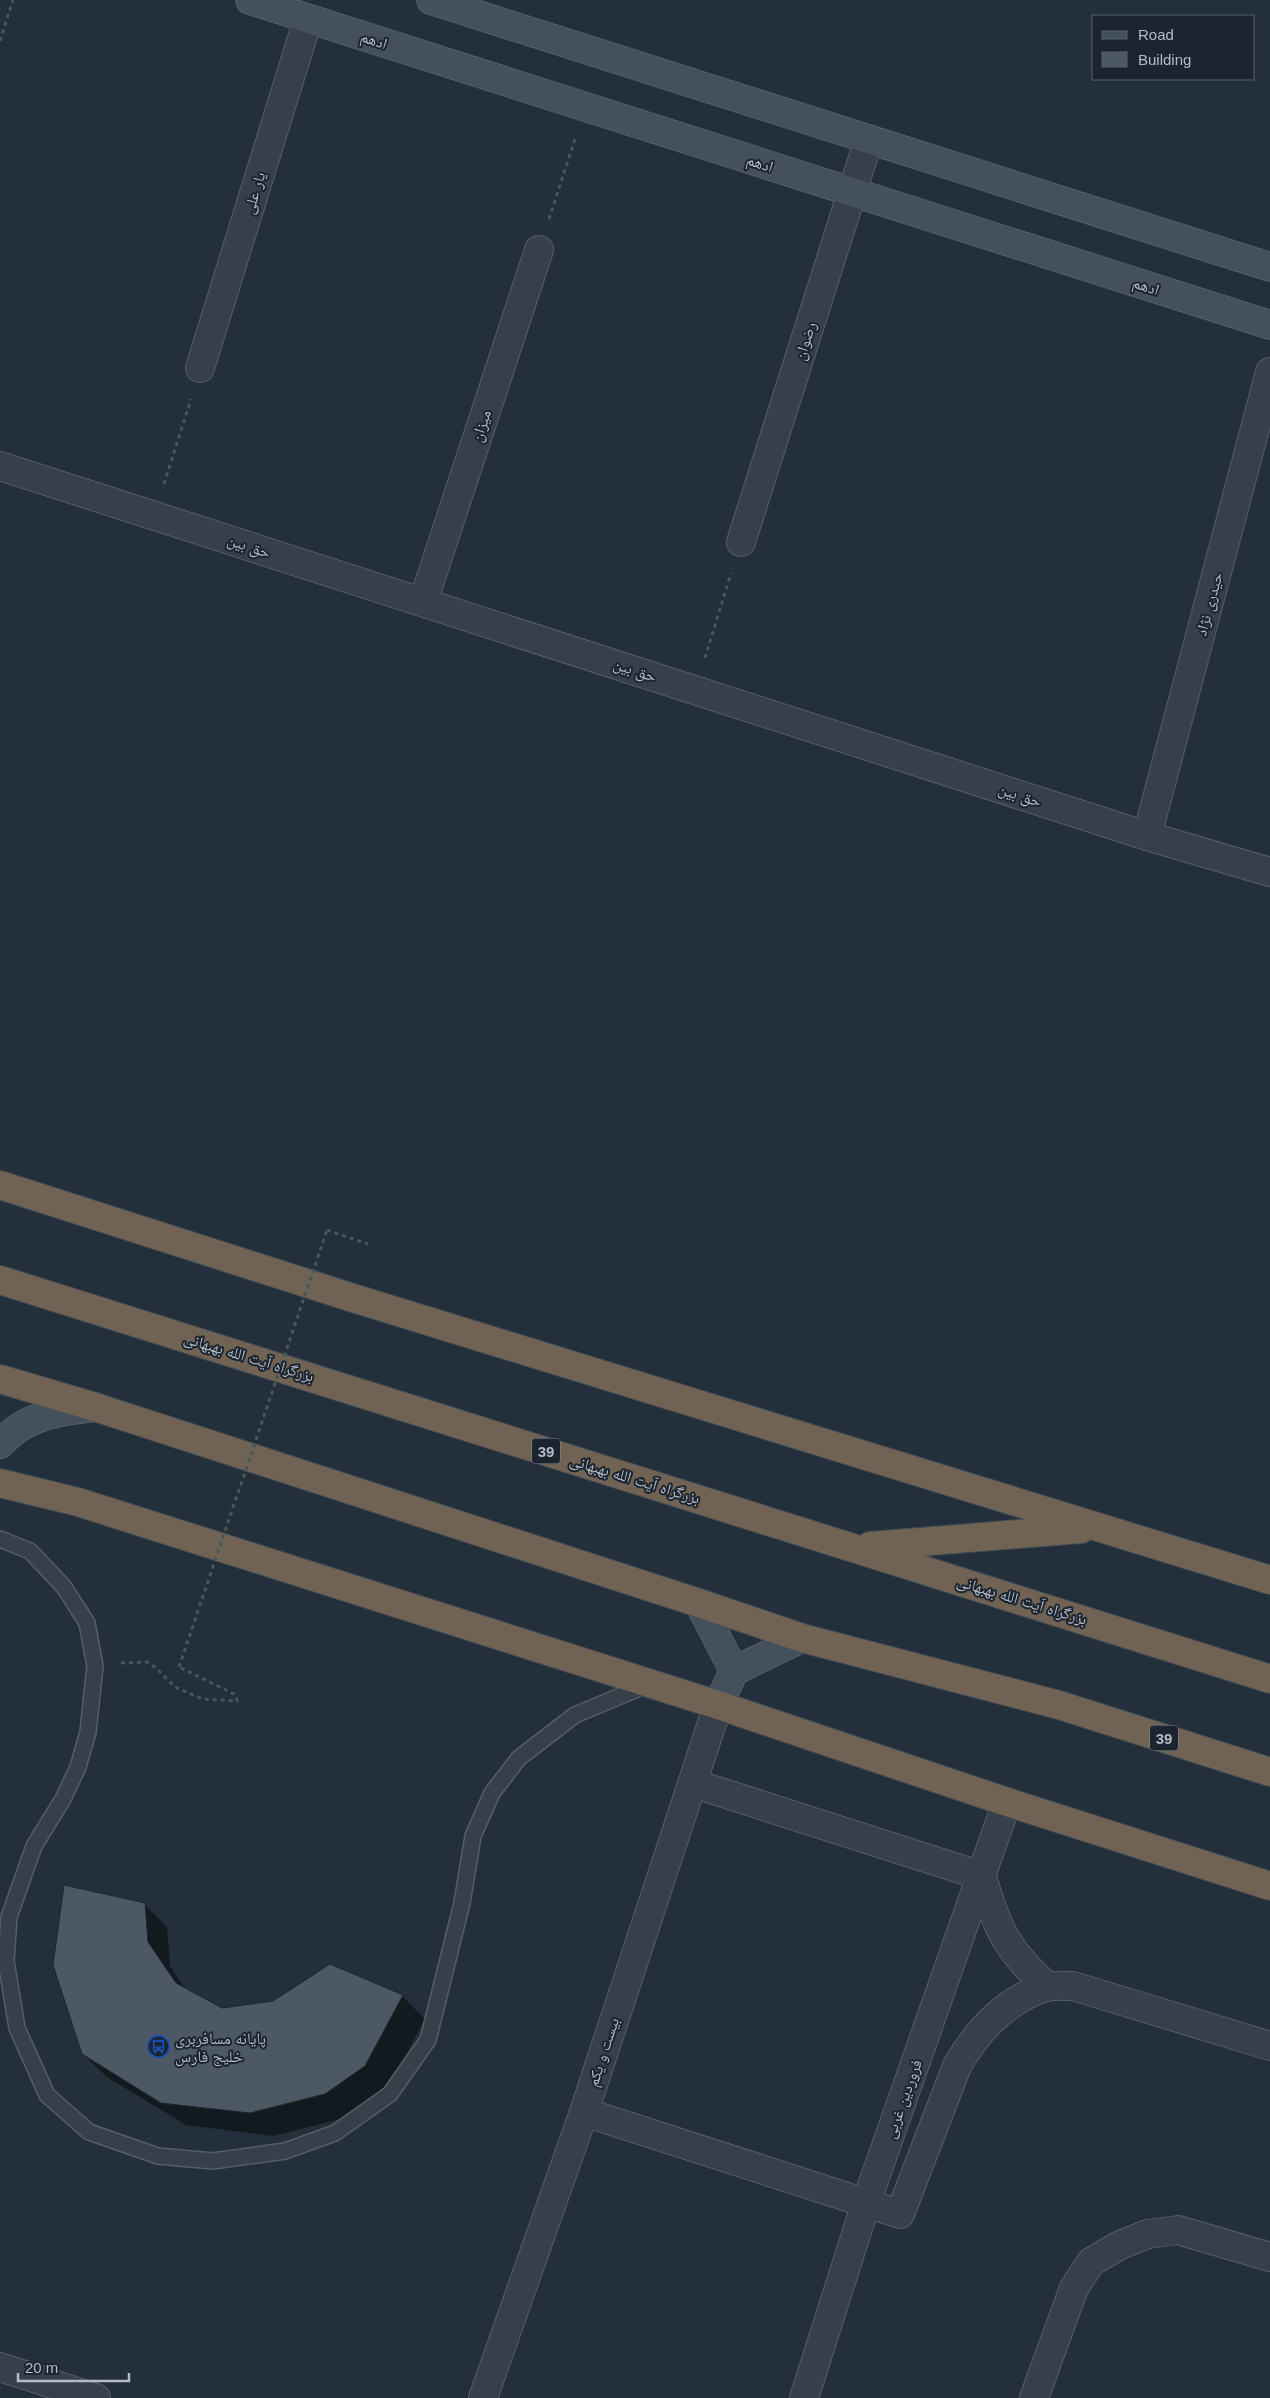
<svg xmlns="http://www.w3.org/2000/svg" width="1270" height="2398" font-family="Arial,'Noto Naskh Arabic',sans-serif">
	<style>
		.shadow { fill: #0007 }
		.building { fill: #4c5965; stroke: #1e2731 }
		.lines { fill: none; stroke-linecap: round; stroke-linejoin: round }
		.lane-casing { stroke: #555e68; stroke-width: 18 }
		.street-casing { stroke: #555e68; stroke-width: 30 }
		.secondary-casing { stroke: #555e68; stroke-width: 30 }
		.highway-casing { stroke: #424b55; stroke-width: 30 }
		.path { stroke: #45595a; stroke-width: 3; stroke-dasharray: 4 4; stroke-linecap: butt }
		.lane { stroke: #37404a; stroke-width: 15 }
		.street { stroke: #37404a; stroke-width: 28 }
		.secondary { stroke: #45505d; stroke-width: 28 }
		.highway { stroke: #706354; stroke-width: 28 }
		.path-bridge { stroke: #45595a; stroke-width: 3; stroke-dasharray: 4 4; stroke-linecap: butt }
		.labels { text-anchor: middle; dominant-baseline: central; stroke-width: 4; stroke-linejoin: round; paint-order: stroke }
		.shield { fill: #1c252f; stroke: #858e99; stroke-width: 1 }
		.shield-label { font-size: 15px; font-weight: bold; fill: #b2bbc6 }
		.street-label { font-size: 16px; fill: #b2bbc6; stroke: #1c252f }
		.poi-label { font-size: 16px; fill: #b2bbc6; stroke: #1c252f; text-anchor: start }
	</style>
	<rect width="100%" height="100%" fill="#232f3a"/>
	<path class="shadow" d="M144 1904 167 1927 170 1966 186 1990 222 2009 402 1996 425 2019 388 2089 348 2117 273 2136 186 2125 107 2077 83 2054Z"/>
	<path class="building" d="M64 1885 145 1903 148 1942 176 1983 222 2008 273 2001 330 1964 403 1995 365 2066 325 2094 250 2113 161 2103 82 2054 53 1965Z"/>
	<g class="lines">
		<defs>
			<path id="lane" d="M0 1539 30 1551 64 1587 87 1623 95 1666 88 1732 78 1767 63 1799 34 1846 9 1917 6 1961 17 2028 47 2095 89 2132 158 2156 213 2161 285 2151 335 2133 390 2094 428 2040 462 1903 473 1836 492 1793 519 1758 575 1715 649 1684"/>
			<path id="street" d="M200 368 308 19
				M0 466 1147 836 1270 872
				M741 542 869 139
				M423 602 539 250
				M1147 836 1270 372
				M692 1783 982 1876C996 1927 1007 1951 1048 1987
				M584 2112 900 2214 957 2066C977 2031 1006 2000 1046 1987 1054 1985 1065 1986 1073 1986L1270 2046
				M0 2367 96 2398
				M483 2398 584 2112 718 1705
				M804 2398 866 2203 1007 1802
				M1034 2398 1074 2288 1091 2262 1120 2245 1148 2234 1178 2230 1270 2257"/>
			<path id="secondary" d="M250 0 1270 325
				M431 0 1270 267
				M0 1444C26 1415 59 1411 95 1407
				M699 1603 734 1671
				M718 1705 734 1671 802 1638"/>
			<path id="highway" d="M0 1185 353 1298 1270 1580
				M0 1280 1270 1679
				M0 1379 95 1407 699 1603 802 1638 1059 1705 1270 1772
				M0 1483 78 1502 718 1705 1007 1802 1270 1886
				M870 1546 1081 1529"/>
		</defs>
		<use href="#lane" class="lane-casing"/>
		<use href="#street" class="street-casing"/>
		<use href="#secondary" class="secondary-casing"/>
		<use href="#highway" class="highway-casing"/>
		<path class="path" d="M0 41 13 0
			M549 219 575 139
			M164 484 191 399
			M705 658 731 573
			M327 1230 368 1244
			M121 1663 147 1662 155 1667 175 1687 202 1699 237 1701 236 1695 179 1667"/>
		<use href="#lane" class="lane"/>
		<use href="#street" class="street"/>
		<use href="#secondary" class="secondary"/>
		<use href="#highway" class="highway"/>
		<path class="path-bridge" d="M179 1667 327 1230"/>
	</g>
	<defs>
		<symbol id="bus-ring" viewBox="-11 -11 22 22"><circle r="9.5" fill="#1c252f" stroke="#1a4fb4" stroke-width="1.5"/><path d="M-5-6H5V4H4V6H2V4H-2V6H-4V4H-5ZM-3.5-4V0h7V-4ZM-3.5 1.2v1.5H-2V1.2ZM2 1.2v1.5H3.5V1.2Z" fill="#1a4fb4"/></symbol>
	</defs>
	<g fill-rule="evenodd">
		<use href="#bus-ring" x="146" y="2034" width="25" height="25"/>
	</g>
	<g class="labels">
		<g class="shield">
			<rect x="532" y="1438.5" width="28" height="25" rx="4"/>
			<rect x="1150" y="1725.5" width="28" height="25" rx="4"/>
		</g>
		<g class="shield-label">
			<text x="546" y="1451">39</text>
			<text x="1164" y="1738">39</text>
		</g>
		<g class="street-label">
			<text transform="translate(374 40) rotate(18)">ادهم</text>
			<text transform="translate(760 163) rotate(18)">ادهم</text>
			<text transform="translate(254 193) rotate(-73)">یار علی</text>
			<text transform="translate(1146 286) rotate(18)">ادهم</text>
			<text transform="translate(805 341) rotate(-72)">رضوان</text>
			<text transform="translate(481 426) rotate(-72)">میزان</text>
			<text transform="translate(249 546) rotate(18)">حق بین</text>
			<text transform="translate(1209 604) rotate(-75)">حیدری نژاد</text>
			<text transform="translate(635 670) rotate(18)">حق بین</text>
			<text transform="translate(1020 795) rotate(18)">حق بین</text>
			<text transform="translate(249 1357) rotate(17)">بزرگراه آیت الله بهبهانی</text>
			<text transform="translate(635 1479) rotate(17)">بزرگراه آیت الله بهبهانی</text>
			<text transform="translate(1022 1600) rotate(17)">بزرگراه آیت الله بهبهانی</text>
			<text transform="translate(603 2052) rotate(-72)">بیست و یکم</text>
			<text transform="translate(903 2099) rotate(-70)">فروردین غربی</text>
		</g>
		<g class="poi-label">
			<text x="175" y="2038">پایانه مسافربری<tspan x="175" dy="18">خلیج فارس</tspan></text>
		</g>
	</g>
	<rect x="1092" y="15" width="162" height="65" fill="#1c252f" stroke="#58616b"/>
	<rect x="1102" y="31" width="25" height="8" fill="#45505d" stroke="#58616b"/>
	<text x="1138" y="40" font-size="15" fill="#b2bbc6">Road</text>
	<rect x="1102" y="52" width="25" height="15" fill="#4c5965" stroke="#58616b"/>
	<text x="1138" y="65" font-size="15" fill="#b2bbc6">Building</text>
	<path d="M18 2373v8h111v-8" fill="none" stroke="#b2bbc6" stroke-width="2.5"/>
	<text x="25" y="2373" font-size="15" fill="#b2bbc6" stroke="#1c252f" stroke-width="4" paint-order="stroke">20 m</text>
</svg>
